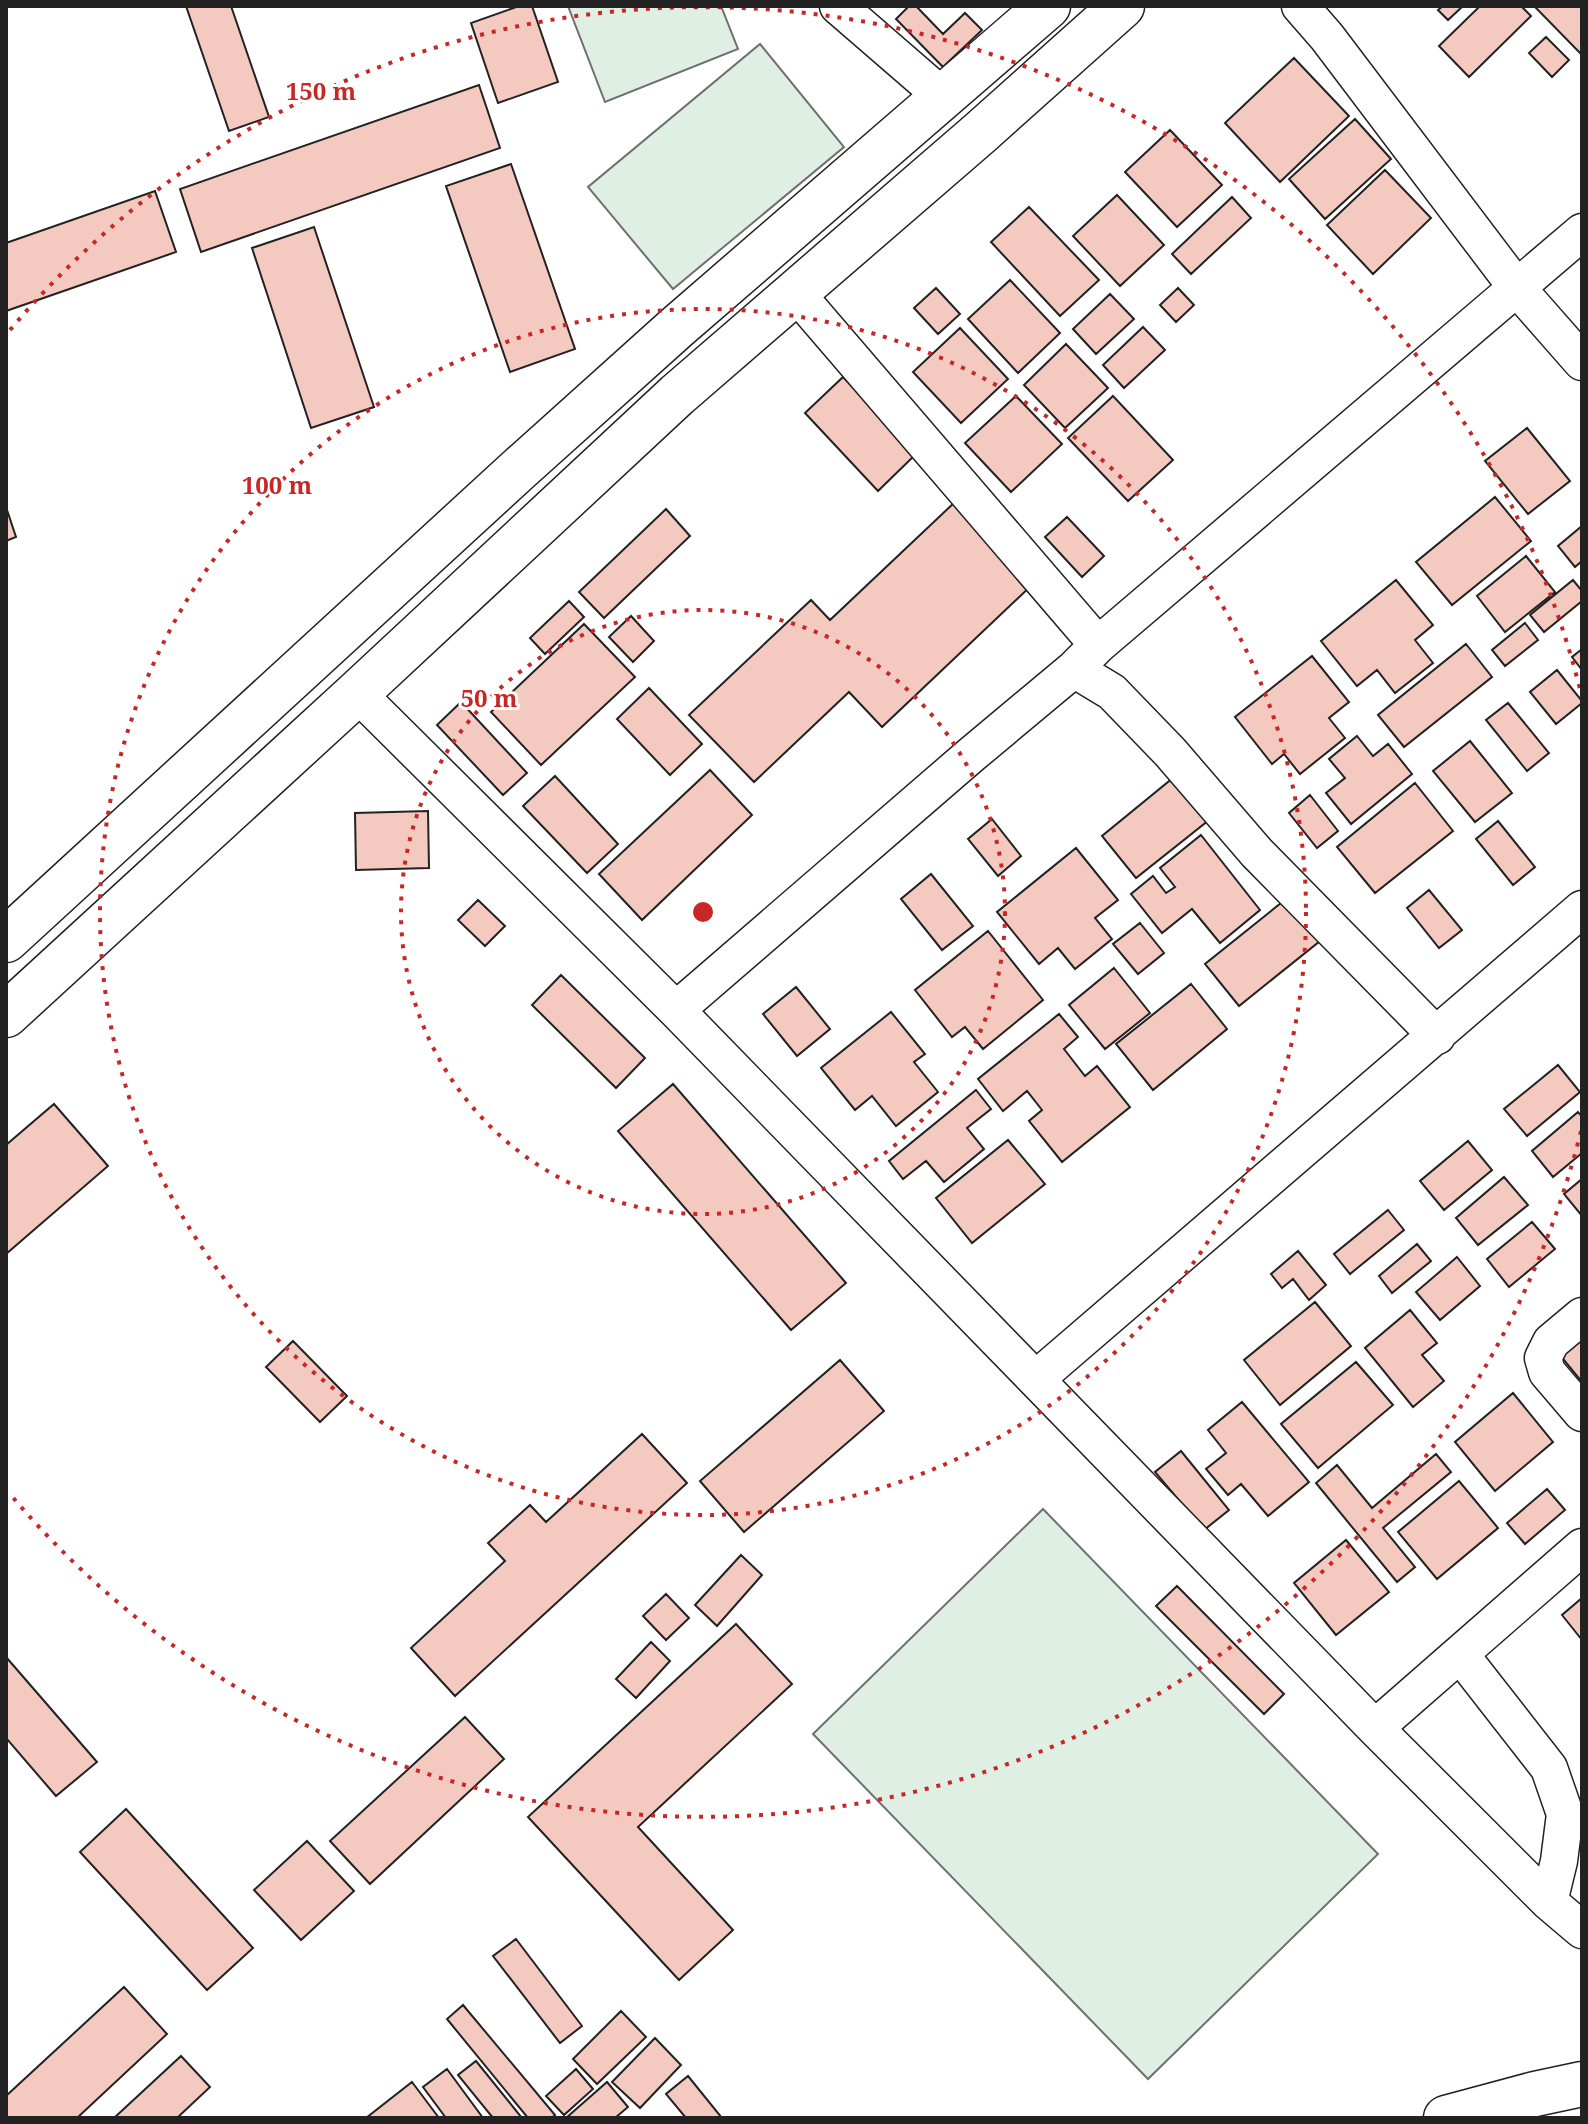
<svg xmlns="http://www.w3.org/2000/svg" width="1588" height="2124" font-family="'Noto Serif',serif">
	<style>
		.green { fill: #e0efe3; stroke: #6f6f6f; stroke-width: 2 }
		.building { fill: #f3c9c0; stroke: #222; stroke-width: 2 }
		.lines { fill: none; stroke-linecap: round; stroke-linejoin: round }
		.minor-casing { stroke: #222; stroke-width: 39 }
		.tertiary-casing { stroke: #222; stroke-width: 47 }
		.secondary-casing { stroke: #222; stroke-width: 47 }
		.minor { stroke: #fff; stroke-width: 36 }
		.tertiary { stroke: #fff; stroke-width: 44 }
		.secondary { stroke: #fff; stroke-width: 44 }
		.ring { fill: none; stroke: #c62828; stroke-width: 4; stroke-dasharray: 4 8 }
		.centre { fill: #c62828; stroke: #fff; stroke-width: 4 }
		.ring-label { font-size: 24px; text-anchor: middle; font-weight: bold; fill: #c62828; stroke: #fff; stroke-width: 6; stroke-linejoin: round; paint-order: stroke }
	</style>
	<rect width="100%" height="100%" fill="#fff"/>
	<path class="green" d="M568 6H721L738 49 605 102Z
		M760 44 844 147 673 289 588 187Z
		M1043 1509 1378 1854 1148 2079 813 1734Z"/>
	<path class="building" d="M186 6H231L269 117 229 131Z
		M519 6H532L558 82 498 103 471 23Z
		M909 6H916L943 34 965 13 982 30 943 67 896 19Z
		M1443 6H1463L1448 20 1438 10Z
		M1480 6H1521L1531 16 1469 77 1439 46Z
		M1582 6V55L1535 7Z
		M1546 37 1569 60 1552 77 1529 53Z
		M1294 58 1349 116 1280 182 1225 123Z
		M479 85 500 148 201 252 180 189Z
		M1355 119 1391 159 1325 219 1289 179Z
		M1170 130 1222 185 1177 227 1125 172Z
		M511 164 575 349 510 372 446 186Z
		M1385 170 1431 218 1373 274 1327 225Z
		M155 191 176 252 6 311V243Z
		M1117 195 1164 245 1120 286 1073 236Z
		M1232 197 1251 218 1191 274 1172 254Z
		M1029 207 1099 280 1060 316 991 242Z
		M314 227 374 407 311 428 252 248Z
		M1010 280 1060 333 1018 373 968 319Z
		M936 288 960 314 938 334 914 308Z
		M1178 288 1194 305 1176 322 1160 305Z
		M1110 294 1134 319 1096 354 1073 329Z
		M1143 327 1165 350 1124 388 1103 365Z
		M960 328 1008 379 961 423 913 372Z
		M1066 344 1108 388 1065 428 1024 385Z
		M843 377 916 454 878 491 805 413Z
		M1016 396 1062 444 1011 492 965 443Z
		M1113 396 1173 460 1128 501 1068 438Z
		M1527 428 1570 481 1528 514 1485 461Z
		M1495 497 1531 541 1452 605 1416 562Z
		M956 501 1033 584 882 727 849 692 754 782 689 715 811 600 830 620Z
		M6 507 16 537 6 541Z
		M666 509 690 536 604 618 579 592Z
		M1067 517 1104 556 1082 577 1045 537Z
		M1582 526V561L1575 567 1558 546Z
		M1526 556 1555 592 1505 632 1477 596Z
		M1396 580 1433 625 1415 640 1433 663 1395 693 1377 670 1357 686 1321 641Z
		M1573 580 1582 591V601L1544 632 1530 615Z
		M569 601 584 617 545 654 530 638Z
		M631 616 654 641 633 662 609 637Z
		M1525 623 1538 640 1505 666 1492 650Z
		M584 624 635 677 541 765 491 712Z
		M1466 644 1492 677 1404 747 1378 715Z
		M1582 649V670L1572 657Z
		M1312 656 1349 702 1329 718 1345 738 1300 774 1284 754 1272 764 1235 717Z
		M1557 670 1582 701V703L1556 724 1530 692Z
		M649 688 702 744 670 775 617 719Z
		M461 702 527 773 503 795 437 725Z
		M1508 703 1549 753 1527 771 1486 720Z
		M1357 736 1373 756 1388 744 1412 774 1351 824 1326 793 1345 778 1329 759Z
		M1470 741 1512 793 1475 822 1433 771Z
		M710 770 752 815 642 920 599 874Z
		M1179 773 1214 816 1136 878 1102 836Z
		M555 776 618 844 587 873 523 806Z
		M1415 783 1453 831 1375 893 1337 847Z
		M1310 795 1338 831 1317 848 1289 813Z
		M428 811 429 868 356 870 355 813Z
		M992 819 1021 856 998 876 968 839Z
		M1498 821 1535 867 1513 885 1476 839Z
		M1201 835 1260 910 1220 943 1192 909 1162 933 1131 894 1153 876 1166 893 1175 887 1160 868Z
		M1076 848 1118 900 1095 918 1112 939 1075 969 1058 948 1039 964 997 912Z
		M931 874 973 926 942 950 901 899Z
		M1429 890 1462 930 1439 948 1407 908Z
		M1286 899 1320 941 1239 1006 1205 964Z
		M478 900 505 926 485 946 458 920Z
		M1140 923 1164 953 1138 974 1113 944Z
		M988 931 1043 1000 983 1049 965 1027 952 1037 915 990Z
		M1114 968 1150 1013 1105 1049 1069 1005Z
		M561 975 645 1058 616 1088 532 1005Z
		M1191 984 1227 1029 1153 1090 1116 1044Z
		M796 987 830 1029 797 1056 763 1014Z
		M891 1012 925 1054 914 1062 938 1092 896 1126 872 1096 855 1110 821 1068Z
		M1059 1014 1078 1037 1064 1049 1085 1076 1097 1066 1130 1107 1062 1162 1029 1121 1042 1110 1027 1091 1003 1111 978 1079Z
		M1558 1065 1580 1092 1527 1136 1504 1109Z
		M673 1084 846 1283 791 1330 618 1131Z
		M976 1090 991 1109 967 1128 984 1149 944 1182 926 1161 903 1179 889 1161Z
		M54 1104 108 1166 6 1254V1145Z
		M1578 1112 1582 1117V1153L1553 1177 1532 1151Z
		M1008 1140 1045 1184 972 1243 936 1198Z
		M1468 1141 1492 1170 1444 1210 1420 1181Z
		M1504 1177 1528 1205 1478 1245 1456 1218Z
		M1582 1179V1216L1564 1194Z
		M1388 1210 1404 1230 1350 1274 1334 1254Z
		M1532 1222 1555 1249 1509 1287 1487 1259Z
		M1417 1244 1431 1261 1392 1293 1379 1276Z
		M1298 1251 1326 1285 1309 1300 1293 1279 1282 1288 1271 1274Z
		M1457 1257 1480 1286 1440 1320 1416 1292Z
		M1315 1302 1351 1346 1280 1405 1244 1360Z
		M1410 1310 1437 1343 1422 1355 1444 1381 1413 1407 1365 1348Z
		M1582 1335V1382L1559 1354Z
		M293 1341 347 1396 320 1422 266 1367Z
		M840 1360 884 1411 744 1532 700 1481Z
		M1356 1362 1393 1405 1318 1468 1281 1424Z
		M1513 1393 1553 1442 1495 1491 1455 1442Z
		M1242 1402 1309 1482 1268 1516 1241 1484 1228 1495 1206 1469 1226 1453 1208 1430Z
		M642 1434 687 1483 455 1696 411 1648 505 1561 488 1543 530 1505 546 1522Z
		M1181 1451 1229 1510 1204 1530 1155 1472Z
		M1436 1454 1451 1472 1383 1528 1415 1567 1397 1582 1316 1483 1337 1465 1372 1508Z
		M1459 1481 1498 1528 1437 1579 1398 1532Z
		M1547 1489 1565 1510 1525 1544 1507 1523Z
		M1346 1540 1389 1592 1336 1635 1294 1583Z
		M741 1555 762 1575 717 1626 695 1605Z
		M1177 1586 1284 1694 1264 1714 1156 1606Z
		M666 1594 689 1618 666 1640 643 1616Z
		M1582 1598V1640L1562 1615Z
		M736 1624 792 1684 638 1827 733 1930 679 1980 528 1817Z
		M651 1642 670 1661 636 1698 616 1679Z
		M6 1657 97 1762 56 1796 6 1738Z
		M465 1717 504 1759 370 1884 330 1841Z
		M126 1809 253 1948 207 1990 80 1852Z
		M307 1841 354 1891 301 1940 254 1890Z
		M516 1939 582 2026 560 2043 493 1956Z
		M124 1987 167 2034 77 2118H6V2096Z
		M463 2005 555 2115 552 2118H528L447 2019Z
		M621 2011 646 2037 597 2084 573 2059Z
		M655 2038 681 2065 640 2108 612 2082Z
		M181 2056 210 2087 177 2118H114Z
		M476 2061 522 2118H493L458 2075Z
		M447 2069 483 2118H446L423 2087Z
		M576 2069 593 2089 564 2115 546 2096Z
		M688 2076 722 2118H686L666 2094Z
		M412 2082 439 2118H366Z
		M607 2082 628 2107 615 2118H566Z"/>
	<g class="lines">
		<defs>
			<path id="minor" d="M838 6 942 96
				M1300 6 1327 37 1517 288 1582 362
				M795 292 1098 645
				M1074 669 1112 692 1170 752 1257 853 1437 1036
				M357 693 676 1010 1375 1728 1549 1902 1582 1930
				M676 1010 971 755 1074 669 1098 645 1582 232
				M1582 1316 1551 1342 1543 1358 1547 1372 1582 1413
				M1036 1379 1582 909
				M1460 1654 1549 1768 1565 1814 1559 1861 1549 1902
				M1375 1728 1582 1547"/>
			<path id="tertiary" d="M1446 2118 1535 2094 1582 2084"/>
			<path id="secondary" d="M6 940 518 470 676 328 1048 6
				M6 1015 357 693 677 395 980 133 1122 6"/>
		</defs>
		<use href="#minor" class="minor-casing"/>
		<use href="#tertiary" class="tertiary-casing"/>
		<use href="#secondary" class="secondary-casing"/>
		<use href="#minor" class="minor"/>
		<use href="#tertiary" class="tertiary"/>
		<use href="#secondary" class="secondary"/>
	</g>
	<g class="ring">
		<circle cx="703" cy="912" r="302"/>
		<circle cx="703" cy="912" r="603"/>
		<path d="M1581 1131A905 905 0 0 1 10 1494M10 330A905 905 0 0 1 1581 693"/>
	</g>
	<circle cx="703" cy="912" r="12" class="centre"/>
	<g class="ring-label">
		<text x="321" y="100">150 m</text>
		<text x="277" y="494">100 m</text>
		<text x="489" y="707">50 m</text>
	</g>
	<rect width="1588" height="2124" fill="none" stroke="#222222" stroke-width="16"/>
</svg>
